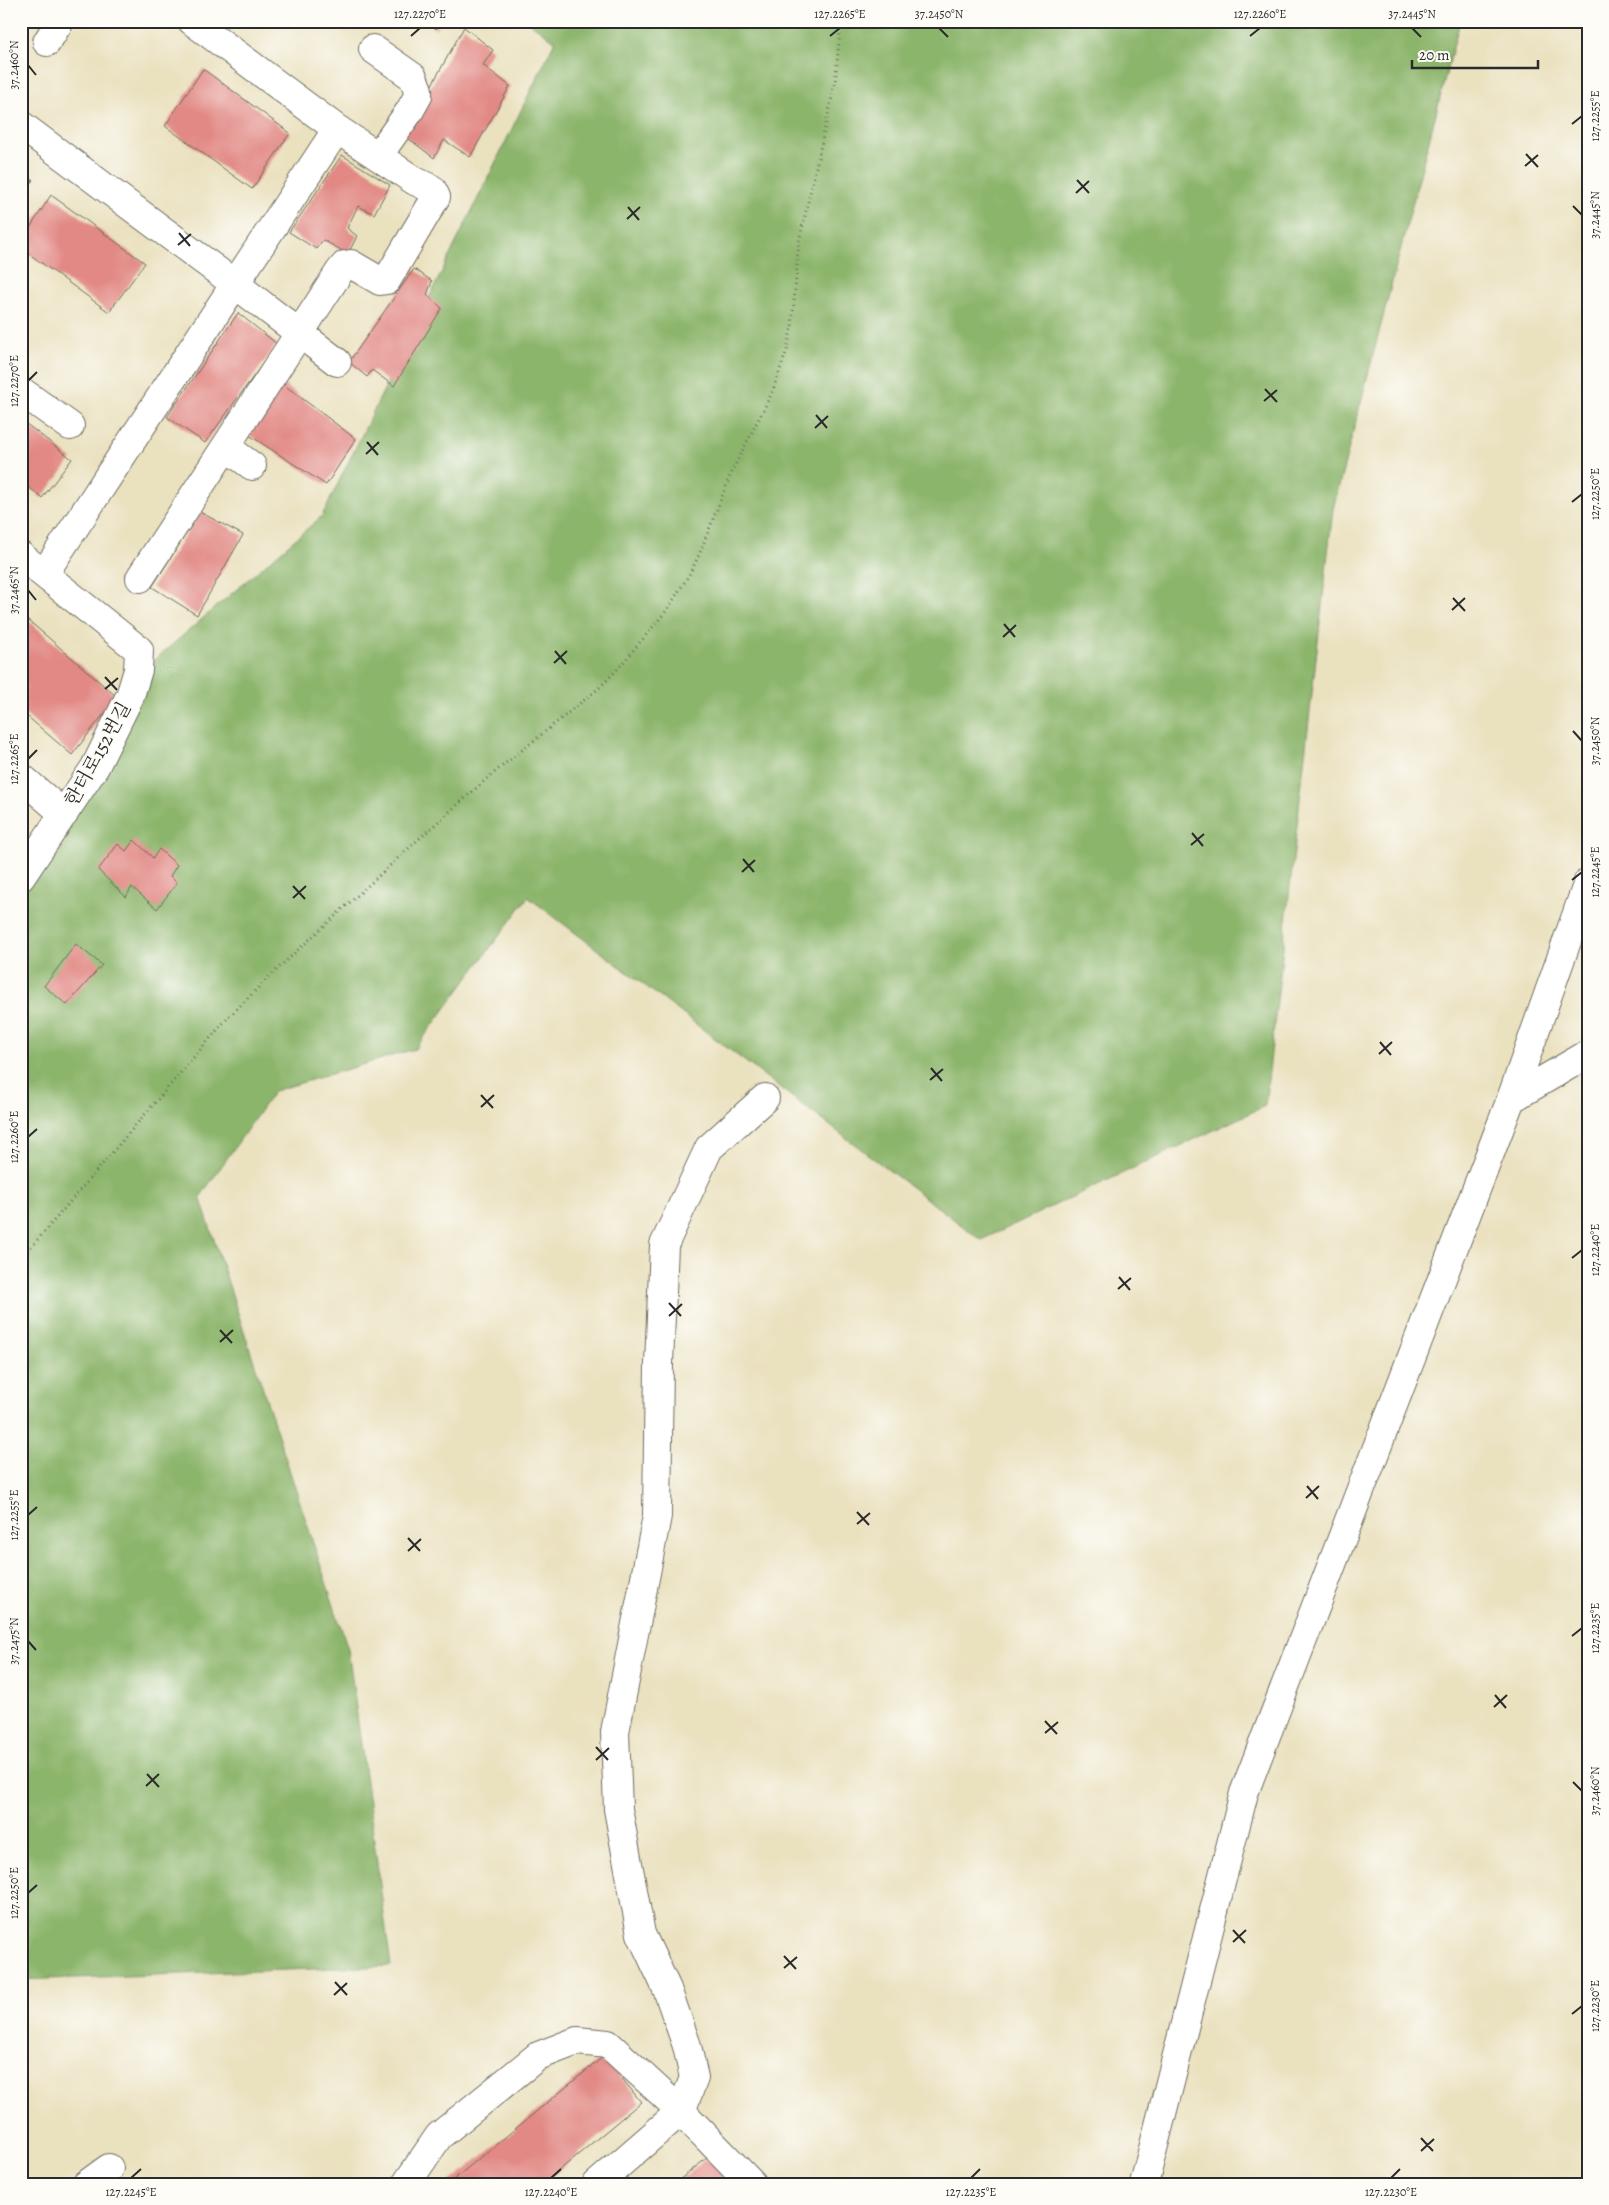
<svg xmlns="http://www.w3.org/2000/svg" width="1609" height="2205" font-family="Alegreya,'Noto Serif KR',serif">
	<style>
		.forest { fill: #8cb56c; stroke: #5c704c }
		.building { fill: #e28985 }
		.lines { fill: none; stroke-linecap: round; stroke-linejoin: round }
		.minor-casing { stroke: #6e6b5f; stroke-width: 30 }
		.path { stroke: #6e6b5f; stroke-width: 3; stroke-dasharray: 1 4; stroke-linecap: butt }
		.minor { stroke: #fff; stroke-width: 28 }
		.ticks { fill: none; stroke: #2b2b2b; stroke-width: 2 }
		.labels { text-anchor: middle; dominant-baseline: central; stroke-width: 4; stroke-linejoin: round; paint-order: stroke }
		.street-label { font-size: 19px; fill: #2b2b2b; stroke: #fdfcf7 }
		.neatline { fill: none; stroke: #2b2b2b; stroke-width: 2 }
		.ticks-label { font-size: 12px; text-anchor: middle; fill: #2b2b2b }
	</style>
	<rect width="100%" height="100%" fill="#fdfcf7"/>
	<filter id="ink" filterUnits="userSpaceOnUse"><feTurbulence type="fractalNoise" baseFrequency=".02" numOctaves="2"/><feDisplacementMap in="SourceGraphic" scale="10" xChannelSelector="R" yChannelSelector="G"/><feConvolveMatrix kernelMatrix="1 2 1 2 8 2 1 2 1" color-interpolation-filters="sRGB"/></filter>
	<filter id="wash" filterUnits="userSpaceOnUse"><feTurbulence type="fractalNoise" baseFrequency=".0096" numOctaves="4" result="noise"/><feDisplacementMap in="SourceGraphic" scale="20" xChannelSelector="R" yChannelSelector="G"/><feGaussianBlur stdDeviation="1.12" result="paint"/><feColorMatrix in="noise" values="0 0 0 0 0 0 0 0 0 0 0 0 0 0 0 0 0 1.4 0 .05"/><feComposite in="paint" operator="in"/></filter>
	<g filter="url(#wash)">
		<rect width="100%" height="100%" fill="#eae1bf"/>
		<path class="forest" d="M527 21H1460L1333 509 1265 1106 981 1240 528 897 415 1049 274 1091 200 1197 348 1649 391 1966 21 1980V875L152 662 322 516 555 41Z"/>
		<g id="blocks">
			<path class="building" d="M426 21H441L436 29Z
				M464 27 493 50 483 65 510 86 470 157 444 140 434 158 404 135Z
				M203 69 290 133 252 189 165 126Z
				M342 155 390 185 374 214 358 206 347 228 357 236 348 254 323 240 316 249 289 232Z
				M21 171 33 180 21 196Z
				M51 195 145 263 109 312 21 248V242Z
				M414 269 432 281 427 295 442 308 394 386 372 370 367 377 349 362Z
				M238 313 277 344 205 443 167 417Z
				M283 384 356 439 326 485 246 433Z
				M21 420 72 459 42 498 21 481Z
				M200 512 243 535 197 615 152 587Z
				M21 614 117 697 72 755 21 711Z
				M134 840 153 858 159 849 177 865 170 876 177 883 157 909 132 887 126 897 98 870 118 844 126 851Z
				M76 944 102 965 67 1005 44 986Z
				M21 1045 28 1051 21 1059Z
				M604 2056 641 2102 543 2184H448Z
				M711 2155 734 2184H674Z"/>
		</g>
	</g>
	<g filter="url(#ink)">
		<use href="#blocks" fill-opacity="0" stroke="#6e6b5f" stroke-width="1"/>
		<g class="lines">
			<defs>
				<path id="minor" d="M192 21 337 129
					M47 42 60 21
					M373 49 413 77 418 90V96L409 112 378 156
					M21 125 235 284 337 362
					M21 391 70 426
					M226 447 252 466
					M21 556 139 650 138 670 130 696 95 767 21 877
					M44 574 337 129 415 181 432 189 436 197 387 280 380 281 351 264 345 265 340 271C273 373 207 476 140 578
					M21 777 64 814
					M1511 1099 1588 882
					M87 2184 109 2168
					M406 2184 439 2136 538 2056 577 2041 608 2044 681 2111 752 2184
					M597 2184 681 2111 694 2078 687 2046 667 1989 641 1934 618 1809 615 1732 657 1516 659 1364 664 1245 709 1148 765 1098
					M1144 2184 1244 1793 1511 1099 1588 1054"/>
			</defs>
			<use href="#minor" class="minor-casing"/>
			<path class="path" d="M21 1259 224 1022 272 974 422 836 490 776 599 688 616 671 667 610 689 575 699 555 732 471 771 395 787 350 792 325 799 242 835 84 841 21"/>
			<use href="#minor" class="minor"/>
		</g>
	</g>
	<path class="ticks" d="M939 28 948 37M1412 28 1421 37M411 36 420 28M830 36 840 28M1250 36 1260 28M28 65 36 75M1572 124 1582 116M1526 154 1538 167M1525 166 1538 155M1077 180 1089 193M1076 193 1089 181M1573 206 1582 215M628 207 639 220M627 219 640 207M179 233 190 246M178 245 191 234M28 381 37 372M1265 389 1277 402M1264 401 1277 390M816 415 827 428M815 428 828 416M367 442 378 455M366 454 379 442M1572 502 1582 494M28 590 36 600M1453 598 1465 611M1452 610 1465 598M1004 624 1015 637M1003 637 1016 625M555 651 566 664M554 663 567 651M105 677 117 690M105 689 118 678M1573 731 1582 741M28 759 37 750M1192 833 1203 846M1191 845 1204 834M743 859 754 872M742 872 755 860M1572 880 1582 872M293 886 305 899M293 898 306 886M1380 1042 1391 1055M1379 1054 1392 1042M931 1068 942 1081M930 1080 943 1069M481 1095 493 1108M481 1107 494 1095M28 1137 37 1129M1572 1258 1582 1250M1119 1277 1130 1290M1118 1289 1131 1278M669 1303 681 1316M669 1316 682 1304M220 1330 232 1343M220 1342 233 1330M1307 1486 1318 1499M1306 1498 1319 1486M857 1512 869 1525M28 1515 37 1507M857 1524 870 1513M408 1538 420 1551M408 1551 421 1539M1572 1636 1582 1628M28 1641 36 1650M1495 1695 1506 1708M1494 1707 1507 1695M1045 1721 1057 1734M1045 1733 1058 1722M596 1747 608 1760M596 1760 609 1748M147 1774 159 1787M1573 1782 1582 1791M146 1786 159 1774M28 1893 37 1885M1233 1930 1245 1943M1233 1942 1246 1930M784 1956 796 1969M784 1968 797 1957M335 1982 347 1995M334 1995 347 1983M1572 2014 1582 2006M1421 2138 1433 2151M1421 2151 1434 2139M131 2178 141 2169M551 2178 561 2169M971 2178 980 2169M1391 2178 1400 2169"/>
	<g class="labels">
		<g class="street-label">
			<text transform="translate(98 754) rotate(-61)">한터로152번길</text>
		</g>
	</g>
	<rect width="1609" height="2205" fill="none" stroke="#fdfcf7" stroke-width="55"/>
	<path d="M1412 60v8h126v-8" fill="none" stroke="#2b2b2b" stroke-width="2.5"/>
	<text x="1419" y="60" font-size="15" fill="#2b2b2b" stroke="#fdfcf7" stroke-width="4" paint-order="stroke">20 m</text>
	<rect x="28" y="28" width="1554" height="2150" class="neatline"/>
	<g class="ticks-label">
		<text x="420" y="18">127.2270°E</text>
		<text x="840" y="18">127.2265°E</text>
		<text x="939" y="18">37.2450°N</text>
		<text x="1260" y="18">127.2260°E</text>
		<text x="1412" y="18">37.2445°N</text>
		<text transform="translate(14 65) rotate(-90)" y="4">37.2460°N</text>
		<text transform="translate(1595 116) rotate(-90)" y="4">127.2255°E</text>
		<text transform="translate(1595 215) rotate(-90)" y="4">37.2445°N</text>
		<text transform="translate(14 381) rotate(-90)" y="4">127.2270°E</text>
		<text transform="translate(1595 494) rotate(-90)" y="4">127.2250°E</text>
		<text transform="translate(14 590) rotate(-90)" y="4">37.2465°N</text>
		<text transform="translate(1595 741) rotate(-90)" y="4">37.2450°N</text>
		<text transform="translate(14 759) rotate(-90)" y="4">127.2265°E</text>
		<text transform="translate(1595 872) rotate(-90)" y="4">127.2245°E</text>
		<text transform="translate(14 1137) rotate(-90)" y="4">127.2260°E</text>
		<text transform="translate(1595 1250) rotate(-90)" y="4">127.2240°E</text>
		<text transform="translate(14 1515) rotate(-90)" y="4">127.2255°E</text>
		<text transform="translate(1595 1628) rotate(-90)" y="4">127.2235°E</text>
		<text transform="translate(14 1641) rotate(-90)" y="4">37.2475°N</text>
		<text transform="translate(1595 1791) rotate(-90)" y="4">37.2460°N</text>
		<text transform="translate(14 1893) rotate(-90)" y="4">127.2250°E</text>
		<text transform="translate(1595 2006) rotate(-90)" y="4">127.2230°E</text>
		<text x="131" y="2196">127.2245°E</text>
		<text x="551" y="2196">127.2240°E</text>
		<text x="971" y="2196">127.2235°E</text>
		<text x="1391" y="2196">127.2230°E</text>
	</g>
</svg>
